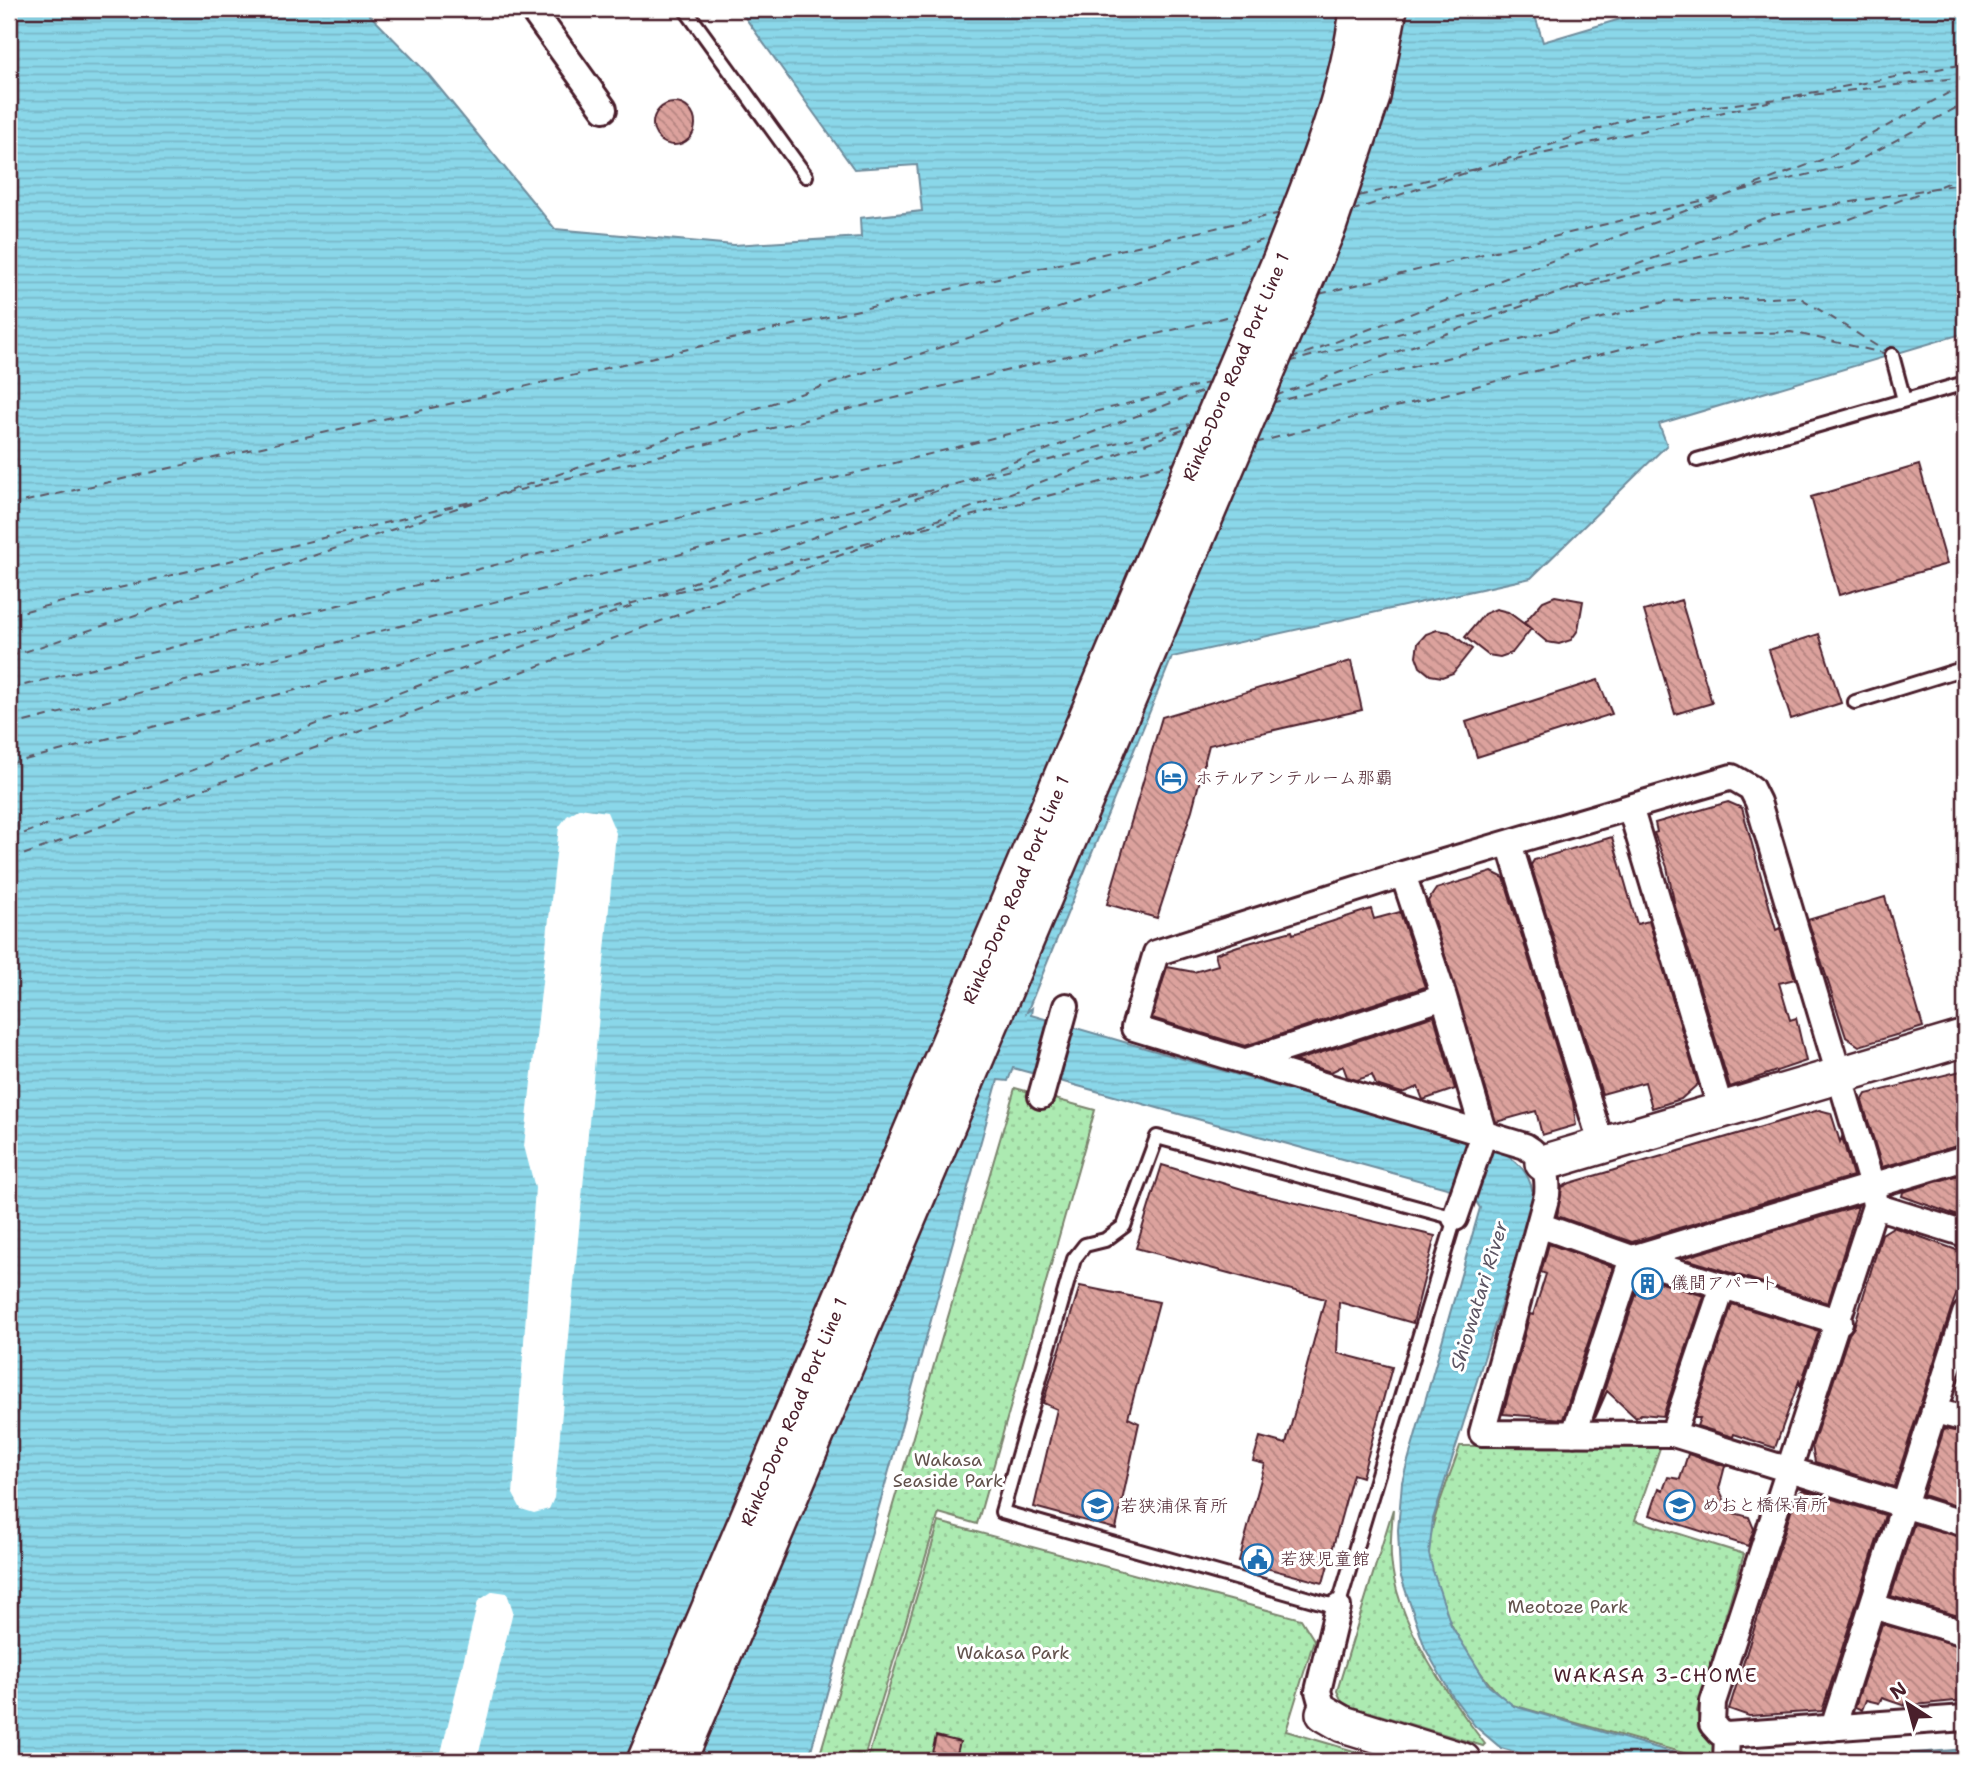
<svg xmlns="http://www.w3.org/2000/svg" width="1974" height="1770" font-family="'Shantell Sans','Klee One',sans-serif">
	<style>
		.park { fill: url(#park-dots); stroke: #7b846e; stroke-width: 2 }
		.water { fill: url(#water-rules); stroke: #708d9d; stroke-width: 2 }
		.pier { fill: #fff }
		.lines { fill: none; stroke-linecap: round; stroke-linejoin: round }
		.ferry { stroke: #5d5664; stroke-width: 2; stroke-dasharray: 9 7; stroke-linecap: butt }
		.building { fill: url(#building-back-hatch); stroke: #4a1f2b; stroke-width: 2 }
		.lane-casing { stroke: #4a1f2b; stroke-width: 18 }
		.street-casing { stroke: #4a1f2b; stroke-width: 30 }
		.secondary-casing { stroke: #4a1f2b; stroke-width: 40 }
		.lane { stroke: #fff; stroke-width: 12 }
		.street { stroke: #fff; stroke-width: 24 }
		.secondary { stroke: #fff; stroke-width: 35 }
		.labels { text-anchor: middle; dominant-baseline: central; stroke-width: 6; stroke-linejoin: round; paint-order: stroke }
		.street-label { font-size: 18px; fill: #4a1f2b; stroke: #fff }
		.poi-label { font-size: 18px; fill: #4a1f2b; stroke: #fff; text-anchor: start }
		.park-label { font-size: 18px; fill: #62524c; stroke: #fff }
		.water-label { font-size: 19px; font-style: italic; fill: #5d5664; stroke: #fff }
		.neighbourhood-label { font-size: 19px; letter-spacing: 2px; fill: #4a1f2b; stroke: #fff }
	</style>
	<defs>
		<pattern id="park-dots" width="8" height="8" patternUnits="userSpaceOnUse" patternTransform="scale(1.75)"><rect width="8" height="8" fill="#aceab1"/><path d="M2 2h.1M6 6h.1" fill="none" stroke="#96c898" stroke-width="1.8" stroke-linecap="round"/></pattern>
		<pattern id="water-rules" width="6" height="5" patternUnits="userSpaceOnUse" patternTransform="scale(1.75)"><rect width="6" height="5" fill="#8ad7e9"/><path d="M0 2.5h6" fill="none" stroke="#79b8c8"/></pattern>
		<pattern id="building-back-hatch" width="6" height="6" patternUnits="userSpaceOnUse" patternTransform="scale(1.75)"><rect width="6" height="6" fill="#dca29d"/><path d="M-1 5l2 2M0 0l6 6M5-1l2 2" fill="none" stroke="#b48380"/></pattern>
	</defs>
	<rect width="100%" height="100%" fill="#fff"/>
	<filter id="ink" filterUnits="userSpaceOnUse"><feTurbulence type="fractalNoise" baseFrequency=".0143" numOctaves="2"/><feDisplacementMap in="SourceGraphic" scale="14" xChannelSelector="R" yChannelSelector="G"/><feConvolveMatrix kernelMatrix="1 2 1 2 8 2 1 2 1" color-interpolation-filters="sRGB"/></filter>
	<g filter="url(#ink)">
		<path class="park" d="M1015 1088 1095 1110 977 1524 939 1513 863 1761H818Z
			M1661 1445 1635 1520 1744 1554 1697 1711 1702 1729 1717 1742 1712 1761 1509 1704C1474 1673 1433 1603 1429 1555 1427 1526 1451 1475 1460 1446Z
			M1393 1509C1392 1525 1390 1542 1391 1557 1395 1622 1447 1694 1485 1744L1483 1746 1343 1704 1337 1691Z
			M939 1522 1301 1619 1314 1640 1286 1731 1388 1761H867Z"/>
		<path class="water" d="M9 9H364L428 74 555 229 734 245 861 237 860 218 922 211 917 165 854 169 739 9H1533L1543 42 1654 9H1965V333L1659 424 1667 445 1531 578 1172 657 1027 1012 1032 1008 1031 1015 1503 1152C1523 1165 1532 1178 1534 1201L1433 1519 1429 1554 1433 1571 1451 1625 1489 1686 1514 1706 1702 1761H1547L1501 1748 1475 1726 1451 1694 1425 1648 1400 1574 1398 1530 1402 1482 1480 1208 1472 1195 1013 1068 1008 1081 998 1080 808 1761H9Z
			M1965 1749V1761H1814Z"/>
		<path class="pier" d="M580 808 607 812 616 833 554 1498 549 1509 534 1513 521 1509 513 1494 535 1188 524 1146 559 827 567 816Z
			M493 1591 507 1593 513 1611 477 1761H439L478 1601Z"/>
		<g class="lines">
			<path class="ferry" d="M1794 96 1965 64
				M1498 164 1772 101
				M1940 186 1965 176
				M1740 191 1852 164 1965 103
				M1358 196 1475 169
				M1351 211 1640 115 1965 77
				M1570 290 1850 219 1928 190
				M1319 294 1721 196
				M1290 359 1829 157 1965 84
				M1288 362 1547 296
				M1275 396 1773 215 1965 183
				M1271 403 1668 301 1799 297 1888 353
				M1255 443 1672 336 1791 332 1888 354
				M968 479 1206 390
				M503 494 1238 314
				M9 505 1281 213
				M904 532 1191 427
				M660 595 947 487
				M9 615 474 501
				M9 657 1272 237
				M9 689 1212 382
				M9 726 1194 423
				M9 764 1175 463
				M9 839 639 603
				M9 860 882 540"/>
		</g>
		<path class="building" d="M653 124a21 21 0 1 1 42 0a21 21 0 1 1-42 0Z
			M1919 465 1947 564 1839 595 1811 497Z
			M1555 596 1583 601 1578 630 1571 640 1559 644 1547 642 1524 623 1543 601Z
			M1681 600 1712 703 1675 714 1644 611Z
			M1496 609 1508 612 1531 629 1512 653 1500 657 1488 655 1465 637 1484 614Z
			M1437 630 1449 632 1472 649 1453 673 1442 677 1430 675 1420 667 1416 656 1418 643 1426 634Z
			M1819 634 1841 703 1791 719 1769 650Z
			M1351 661 1362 710 1209 745 1192 810 1157 918 1107 904 1162 717Z
			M1598 680 1612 714 1477 757 1466 722Z
			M1728 802 1742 808 1776 930 1780 928 1795 979 1779 983 1790 1020 1796 1018 1806 1061 1730 1087 1675 906 1667 867 1654 833 1657 832 1655 823Z
			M1612 837 1637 924 1649 921 1698 1084 1681 1099 1652 1108 1645 1082 1602 1094 1531 865 1534 860Z
			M1492 872 1504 878 1573 1102 1576 1125 1542 1135 1536 1111 1496 1122 1428 901 1436 889Z
			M1885 897 1923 1027 1859 1046 1846 1037 1808 920Z
			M1371 909 1374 919 1400 912 1425 987 1245 1046 1152 1018 1167 967 1194 972 1218 965 1215 954 1238 946 1292 931 1293 934Z
			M1434 1016 1455 1089 1423 1100 1418 1087 1402 1093 1376 1085 1372 1075 1357 1080 1347 1077 1343 1066 1331 1072 1295 1061Z
			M1965 1070V1144L1882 1167 1862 1101 1866 1094Z
			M1819 1110 1831 1113 1840 1142 1842 1137 1853 1176 1632 1242 1557 1216 1562 1187 1570 1183Z
			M1162 1165 1259 1194 1435 1236 1413 1323 1339 1302 1337 1353 1392 1367 1362 1477 1353 1474 1323 1583 1239 1561 1265 1464 1253 1461 1260 1437 1286 1444 1325 1299 1136 1248Z
			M1965 1173V1206L1961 1217 1902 1196 1903 1192Z
			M1858 1206 1828 1303 1683 1258Z
			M1893 1227 1965 1253V1280L1962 1279 1951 1309 1894 1487 1815 1462 1812 1446 1849 1334 1854 1327 1882 1234Z
			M1549 1244 1613 1267 1563 1419 1503 1414 1530 1314 1533 1315 1546 1274 1541 1272Z
			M1642 1277 1704 1296 1663 1416 1641 1414 1636 1418 1607 1391 1595 1418Z
			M1080 1286 1159 1302 1128 1418 1139 1423 1116 1529 1034 1507 1057 1409 1043 1403Z
			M1732 1304 1819 1331 1800 1386 1799 1381 1775 1448 1734 1434 1733 1437 1697 1426 1700 1418H1694Z
			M1944 1429 1965 1433V1509L1923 1495Z
			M1688 1454 1725 1466 1719 1489 1730 1512 1749 1517 1754 1529 1748 1546 1650 1515 1659 1488 1663 1490 1668 1477 1680 1479Z
			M1803 1490 1885 1515 1822 1711 1749 1716 1729 1709 1796 1495Z
			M1914 1524 1965 1538V1618L1891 1596Z
			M1882 1624 1965 1647V1700L1914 1705 1906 1701 1905 1706 1882 1698 1879 1703 1866 1700 1862 1710 1855 1707Z
			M936 1736 960 1742 955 1761H930Z"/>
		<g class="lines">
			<defs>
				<path id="lane" d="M685 9 806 176
					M1892 355 1904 400
					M1697 460 1965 383
					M1855 702 1965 668
					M1157 1137 1455 1218 1338 1607 1002 1512 1074 1259 1085 1245 1105 1240 1124 1226Z"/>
				<path id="street" d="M532 9 604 109
					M1630 807 1721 1110
					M1509 843 1602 1146
					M1403 874 1444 997 1484 1134 1455 1218
					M1247 1061 1444 997
					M1041 1096 1066 1006
					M1875 1206 1965 1234
					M1539 1225 1632 1258 1840 1322
					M1935 1411 1965 1419
					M1574 1434 1632 1258 1965 1158
					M1673 1434 1723 1286
					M1965 1524 1673 1434 1482 1433 1547 1195C1549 1173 1544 1157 1525 1146L1134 1028 1156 953 1403 874 1732 777 1751 788 1758 802 1872 1186 1875 1206 1713 1702 1712 1724 1720 1733 1727 1735 1965 1718
					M1872 1606 1965 1633
					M1324 1713 1318 1691 1338 1607
					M1833 1728 1965 1314
					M1726 1761 1727 1735"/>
				<path id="secondary" d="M1543 1163 1965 1038
					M1324 1713 1343 1724 1463 1761
					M645 1761 1281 259C1313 177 1348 96 1358 9
					M678 1761 1328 227 1372 97 1389 9"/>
			</defs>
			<use href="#lane" class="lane-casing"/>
			<use href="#street" class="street-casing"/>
			<use href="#secondary" class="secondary-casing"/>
			<use href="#lane" class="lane"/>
			<use href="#street" class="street"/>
			<use href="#secondary" class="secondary"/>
		</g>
	</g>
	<defs>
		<symbol id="hotel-ring" viewBox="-11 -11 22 22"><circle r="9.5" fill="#fff" stroke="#1f6fb2" stroke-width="1.5"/><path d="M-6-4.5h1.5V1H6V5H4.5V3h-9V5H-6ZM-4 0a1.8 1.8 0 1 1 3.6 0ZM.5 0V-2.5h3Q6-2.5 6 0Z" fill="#1f6fb2"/></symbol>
		<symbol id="building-ring" viewBox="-11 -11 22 22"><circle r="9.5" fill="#fff" stroke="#1f6fb2" stroke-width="1.5"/><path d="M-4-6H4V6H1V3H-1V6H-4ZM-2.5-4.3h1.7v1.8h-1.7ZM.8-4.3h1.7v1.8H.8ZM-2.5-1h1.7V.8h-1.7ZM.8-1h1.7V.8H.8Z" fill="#1f6fb2"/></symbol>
		<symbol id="school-ring" viewBox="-11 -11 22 22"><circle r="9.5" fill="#fff" stroke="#1f6fb2" stroke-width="1.5"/><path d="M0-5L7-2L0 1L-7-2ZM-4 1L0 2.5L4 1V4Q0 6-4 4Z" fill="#1f6fb2"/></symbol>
		<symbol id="civic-ring" viewBox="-11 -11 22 22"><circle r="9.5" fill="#fff" stroke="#1f6fb2" stroke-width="1.5"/><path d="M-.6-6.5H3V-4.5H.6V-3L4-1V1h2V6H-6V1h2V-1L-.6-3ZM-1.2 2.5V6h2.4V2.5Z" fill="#1f6fb2"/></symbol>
	</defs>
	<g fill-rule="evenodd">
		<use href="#hotel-ring" x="1154" y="760" width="35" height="35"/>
		<use href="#building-ring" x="1630" y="1266" width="35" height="35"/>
		<use href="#school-ring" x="1662" y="1488" width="35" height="35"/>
		<use href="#school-ring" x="1080" y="1488" width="35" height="35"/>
		<use href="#civic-ring" x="1240" y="1542" width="35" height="35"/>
	</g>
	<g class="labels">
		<g class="street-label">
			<text transform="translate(1236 367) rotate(-67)">Rinko-Doro Road Port Line 1</text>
			<text transform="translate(1016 890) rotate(-67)">Rinko-Doro Road Port Line 1</text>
			<text transform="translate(794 1412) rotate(-67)">Rinko-Doro Road Port Line 1</text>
		</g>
		<g class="poi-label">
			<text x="1195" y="778">ホテルアンテルーム那覇</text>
			<text x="1671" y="1283">儀間アパート</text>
			<text x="1702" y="1505">めおと橋保育所</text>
			<text x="1120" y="1506">若狭浦保育所</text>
			<text x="1280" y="1559">若狭児童館</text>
		</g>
		<g class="park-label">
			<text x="948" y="1460">Wakasa<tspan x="948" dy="21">Seaside Park</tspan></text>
			<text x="1568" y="1607">Meotoze Park</text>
			<text x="1013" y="1653">Wakasa Park</text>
		</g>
		<g class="water-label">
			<text transform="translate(1479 1296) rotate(-73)">Shiowatari River</text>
		</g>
		<g class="neighbourhood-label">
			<text x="1656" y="1675">WAKASA 3-CHOME</text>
		</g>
	</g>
	<rect width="1974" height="1770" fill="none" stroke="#fff" stroke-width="35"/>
	<rect x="18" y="18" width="1939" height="1735" fill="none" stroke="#4a1f2b" stroke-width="2.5" filter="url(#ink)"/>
	<g transform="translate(1908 1704) rotate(324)" stroke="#ffffff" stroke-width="5" paint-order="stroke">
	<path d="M0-5L12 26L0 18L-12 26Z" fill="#4a1f2b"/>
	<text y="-10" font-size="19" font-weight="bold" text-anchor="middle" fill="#4a1f2b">N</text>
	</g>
</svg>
